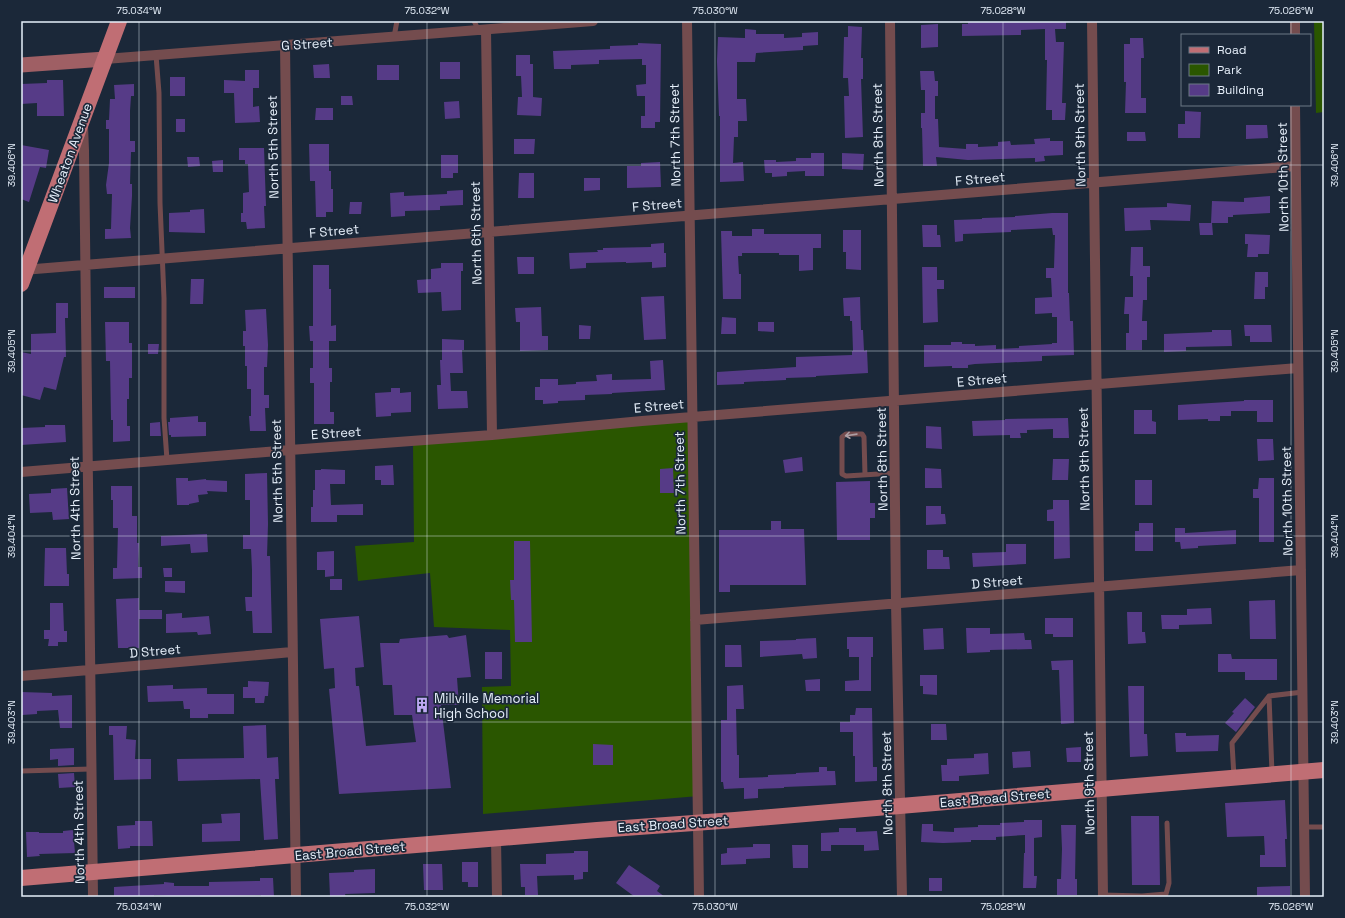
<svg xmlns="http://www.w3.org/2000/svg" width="1345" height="918" font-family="'Space Grotesk',sans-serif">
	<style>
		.green { fill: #2a5600 }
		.building { fill: #563b87 }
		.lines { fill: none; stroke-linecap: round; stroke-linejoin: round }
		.service { stroke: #744c4e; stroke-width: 5 }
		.minor { stroke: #744c4e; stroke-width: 10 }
		.secondary { stroke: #9f5f64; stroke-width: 15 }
		.primary { stroke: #c06e74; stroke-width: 16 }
		.oneway { stroke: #ad9ea4 }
		.ticks { fill: none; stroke: #e6effa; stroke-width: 1; stroke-opacity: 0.45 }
		.labels { text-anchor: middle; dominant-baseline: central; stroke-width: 3.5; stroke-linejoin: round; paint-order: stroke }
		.street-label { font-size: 13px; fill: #e6effa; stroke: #1b2839 }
		.poi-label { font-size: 13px; fill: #e6effa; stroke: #1b2839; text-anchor: start }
		.neatline { fill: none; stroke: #e6effa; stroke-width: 1.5 }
		.ticks-label { font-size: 10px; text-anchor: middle; fill: #e6effa }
	</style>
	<rect width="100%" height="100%" fill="#1b2839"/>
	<path class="green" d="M1314 21H1324V112L1316 113Z
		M692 419 699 796 483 814 482 687 511 686 510 630 434 627 430 573 358 581 355 546 414 542 413 444Z"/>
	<path class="building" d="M968 21H1066V29H1055L1056 42H1064L1062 103H1066L1065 120H1052V110H1046L1047 60H1045V29L1021 30V35L962 36V24H968Z
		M938 24V47L921 48V25Z
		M848 26 862 27 861 58H863V79H861L863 137 845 138 844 96H849L848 78H843L844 37H848Z
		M745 29 756 30V34H784V38L802 37V33L818 32V45L803 46V50L756 53 755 62H737V99H746L747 121H738V137H734L733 163 743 162 744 181 720 182V116H719L717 61 718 37 745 38Z
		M1130 38H1143L1144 58H1141V98H1146V113H1125L1126 82H1124V44H1130Z
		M638 43 661 44 660 122H655V128H641V116H645V96H637L636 85 646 84V65H642V59L599 60V64L571 65V69H554L553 51 610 49V46L638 45Z
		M516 55H530V64H533V97L542 98 541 116 517 115 518 97H522L521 76H516Z
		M440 62H460V79H440Z
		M329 64 330 78H314L313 65Z
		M377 65H399V80H377Z
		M245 70H259V88H253V107L259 106 260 122 235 123 234 93H224V80L245 81Z
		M920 71H934L935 81H938V96H935V119H938L939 147 966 149V144H978V147L998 146V142L1010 141 1011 145 1035 144 1034 139 1050 138V141H1063V155L1044 156 1045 161 1035 162V158L968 160 936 157 937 166H923L922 128H921V113H925V90H921Z
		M170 77H185V96H170Z
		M47 80H63L64 116H37V103L21 104V84L47 83Z
		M134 84V96H131L130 111V141H135V152H131L130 184H132V196L130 228 131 238 105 239V229H111L112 194H107L106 185 109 163V129H106V120H109L110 99H115L114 85Z
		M341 96H352L353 105H341Z
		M459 101 460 118 445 119 444 102Z
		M316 108H333V120H315Z
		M1185 111 1201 112 1200 138H1178V124H1185Z
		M176 119H185V132H176Z
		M1246 125H1267L1268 138 1246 139Z
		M1127 132H1145L1146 141H1127Z
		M514 139H535L534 154H514Z
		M309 144H329V171H331V189H333V212H326V217H316L315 181H310Z
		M21 145 49 150 46 168 40 167 29 202 21 199Z
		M239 148H264L266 206H264L265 228 247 229 246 222H241V213H243V193L249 192 248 164H245V160H239Z
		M811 153H824V176H805V171L787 172V176L772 177V173H765L764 160H776V162L796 161V158H811Z
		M842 153 864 154 863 170 842 169Z
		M441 155H458V173H453V178H441Z
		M187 157H199L200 166 188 167Z
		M223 160V172H213L212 161Z
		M660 162 661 187 627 188V166H641V163Z
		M519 173H534V198H518Z
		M584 178H600V190L584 191Z
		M463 190V205L440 206V210L405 211V216L391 217 390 193 404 192V196L447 194V191Z
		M1270 196V213L1233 215V217H1228V223H1212L1213 235H1200L1199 223H1211L1212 201 1244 202V198Z
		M350 202H362L361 214H349Z
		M1167 203 1191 205 1190 221 1150 220 1151 230 1125 231 1124 208 1167 207Z
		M204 209 205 233 169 232V213L190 212V210Z
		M1052 213H1068V293H1069L1070 321H1073L1074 355 1042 356V361L975 364 968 365V368H952V366L924 367V345H951V342H962V344H975V346L996 345V349L1019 348V346L1052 344V343H1057V317H1052V313L1035 314V298L1052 297 1051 278H1046V268H1054L1055 235H1053L1052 228 1011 230V232L963 234V241L955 242 954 220 982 219V218L1015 217V216Z
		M922 225H937V235H940L941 247H923Z
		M752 229H764V234H821V248H813V270L799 271V255H779V253H742V256H738L739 274H741V299H723L721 231H732V236H752Z
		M843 230H861V270L846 269V252H843Z
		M1245 234 1270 235 1269 254H1258V257H1247L1248 244H1245Z
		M664 243V253H666V267L652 268V262L626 263V262L586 263V268L570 269 569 253 598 252 597 250H603V248L651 247V244Z
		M1131 247H1143V266H1150V277H1147V300H1143L1142 321H1147V340H1142V350H1126V333H1129V314H1124L1125 297H1133V276H1130Z
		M517 257H534V274H518Z
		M441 263H463V271H461V310L442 311 441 292 418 293 417 280 431 279V269L441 268Z
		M313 265H329V289H331V326L336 325V341H329V368H332V382H330V412H334V424H314V383H310V368H313V341H310L309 326H313Z
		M922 267H937V280H944V289H937L938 322 923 323Z
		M1255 272H1268V287H1265V299H1254Z
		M191 279H204L203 304H190Z
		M104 287H135V298H104Z
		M664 296 666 339 644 340 641 297Z
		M860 297 861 330H863L864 351 867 350 868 373 816 376V377L786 378V380L744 382V384L717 385V372L796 367V357L852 355V351H853L852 321H850V316H844L843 298Z
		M56 303H68V318H65L66 357H64L56 390 44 387 40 400 21 395V352L31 354V334L56 333Z
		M541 307 542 336H548V350L520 351V322H516L515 308Z
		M266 309 268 345 267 367H264V395H269V408H265L266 431H250L249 416H251V389H247V366H245V346H243V331H246L245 310Z
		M722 317 736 318V334H721Z
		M105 322H129V343H132V378H129V399H127V426H130V441L113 442V420H111L110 361H106Z
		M758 322H774V332L758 331Z
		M579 325 591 326 590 339H579Z
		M1244 325H1271L1272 342H1250V336H1245Z
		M1212 330H1231L1232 346 1186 347V351L1164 352V334L1212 332Z
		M442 339 464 340V350H462L463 373H450L451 391H467L468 408 438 409 437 385H441L440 360H442Z
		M148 344H159L158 354H148Z
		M663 360 665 390 612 393V394L585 395V400L558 401V403L543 404V400H535V387H540V379H558V385L576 384V382L597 381 596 375 612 374V380L651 379 650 361Z
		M391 388H400V393L411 392V412L391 413V416L376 417 375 393 391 392Z
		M1244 400H1273V422H1257V411H1231V416H1220V421H1208V419L1178 420V405L1244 401Z
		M1134 410H1152V421L1156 422V434H1134Z
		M198 416V422H206V436L171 437V435H169L168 422H170V418Z
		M1068 418 1069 438H1053V429L1027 430V433H1020L1021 438H1010V435L973 436 972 421 1005 420V419Z
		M160 422 161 436H150V423Z
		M45 425H65L66 442 21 445V428L45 427Z
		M926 426 941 427 942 449 926 448Z
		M1257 439H1273L1274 460 1258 461Z
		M802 457 803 471 785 473 783 460Z
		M1053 459H1069L1068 480H1052Z
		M393 465 394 485H381V480H375V466Z
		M673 468 674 493H660V469Z
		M925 468 941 469 942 488H925Z
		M321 469 345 470V484H330L331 505 363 504V515H337V522H311V507H313V490H315V470H321Z
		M267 473 268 524 267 556H270L272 633H253L252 611H246L245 597H252V570L251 549H243V535H250V500H245V474Z
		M176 478H188V481L206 479V480L227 481V492L207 491 208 494 198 495 199 502 189 504V505H177Z
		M1259 478H1274V542H1259V498H1253V489H1258Z
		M1135 480H1152V505H1135Z
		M870 481V503H875V518H870V540H837L836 482Z
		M111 486H132V516H137V543H139L138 567H142V578L113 579V568H117L118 528H113V500H111Z
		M67 488 69 519 53 520 52 512 30 513 29 494 51 493V489Z
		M1053 500H1069L1070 558 1054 559V521H1047V510L1053 509Z
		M926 506H941V514H945L946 524 926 525Z
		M771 521H781V529H804L806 585H730V592H719V530H771Z
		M1139 523H1153V551H1135V531H1139Z
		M1175 528H1185V533L1236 530V544L1198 546V548L1181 549 1180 542H1175Z
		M207 534 208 552 191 553 190 544 161 546V536Z
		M514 541H530L532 642H515L514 600H511L510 580H514Z
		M1006 544H1026V564L973 567 972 553 1006 552Z
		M45 548H66L67 574H69V586H44Z
		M927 550H943V557H949L950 569H927Z
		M334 551V576L325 577V570H317V552Z
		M163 568H172V577H164Z
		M330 579H342V590H330Z
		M165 581H185V593L165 592Z
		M139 598V610H162V619H139V648H118L116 599Z
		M1275 600 1276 639H1250L1249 601Z
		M50 603H63L64 631H67V642H58V646H48L49 639H44V630H50Z
		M1211 608 1212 624 1179 625V629H1162L1161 615H1187V609Z
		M1127 612H1142V632H1145L1146 643 1128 644Z
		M182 613V618L209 616 211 634 198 635 197 632 166 633V614Z
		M359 616 364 667 355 668 356 686H359L366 746 416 742 412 715H394L392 685H383L380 643H399L400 639 447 635 449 638 466 635 471 677 457 678 459 705H441L451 788 339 794 329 689 335 688 334 668 324 669 320 619Z
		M1045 618H1073V637H1053V634H1045Z
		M943 628 944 649 924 650 923 629Z
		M966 628H990V634L1024 633 1025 640H1031L1032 649 990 650V652L967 653Z
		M847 637H873V657H871V691H845V681L859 680V657H849V649H847Z
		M816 638 817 658 803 659 802 654 760 657V641L796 640V639Z
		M725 645H741L742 667H725Z
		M485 652H502V679H485Z
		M1218 654H1231L1232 659H1277V680H1245V672H1218Z
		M1073 660 1074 723 1061 724 1059 670H1052L1051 661Z
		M920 675H937V695L923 694V686H920Z
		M820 679V691H806L805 680Z
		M248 681 269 682 268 696H265L264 703H255V698H243V687H248Z
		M173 685V689L207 688V694H234V714H208V718H190V709H184L183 701 148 702 147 686Z
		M743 685 744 709H736L737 755H739V778L768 777V775L796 774V773L819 772V767H827V771H835L836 785 784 787V788L758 789V798L744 799V788L724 789 723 782H721V720H727V686Z
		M1128 686H1144V734H1147L1148 756 1130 757Z
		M21 692 52 693V696L72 695V728H60L58 710 37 711V714L22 715Z
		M1245 698 1255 707 1236 732 1225 723 1234 713 1232 712Z
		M856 708H872L873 767H877V781L855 782V756H853V732H840V722H850V715H855Z
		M931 724H946L947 740H931Z
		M266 725 267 758 278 757 279 779H275L278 839 264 840 260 779 178 781 177 759 244 758 243 726Z
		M109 726H127L126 739 136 740 135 759H151V779L114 780 113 735H109Z
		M1175 733H1186V736L1219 735 1218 751 1176 752Z
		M593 744 613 745V765H593Z
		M1081 747V762H1067L1066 748Z
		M74 748V765L58 766V759L50 760V749Z
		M1030 751 1031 767 1013 768 1012 752Z
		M988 753 989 774 959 776V781H942L941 765H947V759L974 758V754Z
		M74 773 75 787 59 788 58 774Z
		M1285 800 1287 839H1285L1286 867H1260V855H1265L1264 836 1227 837 1225 803Z
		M240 813V841L202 842V824L222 823 221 814Z
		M1131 816H1159L1160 885H1132Z
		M1024 820H1042V837L1034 838V876H1037L1036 888H1023L1024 853H1025V835L996 837V840H971V842L943 843 921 842 922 824H933V831L954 832V828L978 827V825H1000V823L1024 822Z
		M135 821H152L153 846H130V848L118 849 117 826 135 825Z
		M1061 825H1076L1075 879H1077V895H1057V879H1061L1062 849Z
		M839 828H856V832L877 831 879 850 864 851V845H831V851H821V833L839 832Z
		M73 830 75 853 39 854 40 856 27 857 26 832H39V833H63V831Z
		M753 844H770V858L746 859V864L721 865V854L727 853V848L753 847Z
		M792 845H808V868H793Z
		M574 851H588V872H583V879L574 880V875L537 876 538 895H525V887H521L520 864H546V854L574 853Z
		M462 862H478V887H468V882H462Z
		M423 864H442L443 890H424Z
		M629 865 660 886 657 891 665 897H635L616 883Z
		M375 869V893L345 894 346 897H330L329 873 354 872V870Z
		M260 878H273L274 897H261V895L229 896V897H183L154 895V897H114V887L164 884V882L174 883V886H209V882L260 881Z
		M929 878H942V891H929Z
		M1290 886V897H1257V887Z"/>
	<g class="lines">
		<path class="service" d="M474 21 479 31
			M394 37 397 21
			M156 55 159 93 160 203 164 298V418L167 460
			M865 475 864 437 862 434H846L842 437V474L846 476 895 473
			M1269 696 1272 773
			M21 771 91 769
			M1234 777 1232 743 1269 696 1303 692
			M1305 827H1324
			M1103 895 1142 896 1166 894 1169 883 1167 823"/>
		<path class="minor" d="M687 21 699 897
			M890 21 896 603 902 897
			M1092 21 1103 897
			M1295 21V35
			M486 30 492 435
			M285 45 296 897
			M105 59 593 21
			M1295 105 1305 897
			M83 125 84 151 93 897
			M23 270 1296 166
			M21 472 290 450 492 435 642 421 1298 368
			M695 620 1301 570
			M21 676 292 652
			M496 839 497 897"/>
		<path class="secondary" d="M21 65 105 59"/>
		<path class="primary" d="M21 284 119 21
			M21 878 597 830 735 820 1324 770"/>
	</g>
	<defs><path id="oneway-shaft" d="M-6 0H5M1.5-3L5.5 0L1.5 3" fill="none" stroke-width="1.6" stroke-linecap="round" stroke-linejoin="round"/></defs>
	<use class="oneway" href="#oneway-shaft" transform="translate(851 435) rotate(172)"/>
	<path class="ticks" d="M139 21V897M427 21V897M715 21V897M1003 21V897M1291 21V35M1291 105V897M21 165H1324M21 351H1324M21 536H1324M21 722H1324"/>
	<defs>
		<symbol id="building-bare" viewBox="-9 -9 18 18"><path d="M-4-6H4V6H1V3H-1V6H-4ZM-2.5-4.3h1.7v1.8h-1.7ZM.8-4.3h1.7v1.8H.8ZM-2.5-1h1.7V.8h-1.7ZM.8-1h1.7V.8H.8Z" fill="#bea9f4" stroke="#1b2839" stroke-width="2.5" paint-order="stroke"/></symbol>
	</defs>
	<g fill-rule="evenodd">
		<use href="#building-bare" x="411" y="694" width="22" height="22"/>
	</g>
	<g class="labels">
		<g class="street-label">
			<text transform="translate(307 44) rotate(-4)">G Street</text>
			<text transform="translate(675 135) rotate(-91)">North 7th Street</text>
			<text transform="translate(878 135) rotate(-91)">North 8th Street</text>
			<text transform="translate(1080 135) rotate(-91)">North 9th Street</text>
			<text transform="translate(273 147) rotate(-91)">North 5th Street</text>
			<text transform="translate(70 153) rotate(-70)">Wheaton Avenue</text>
			<text transform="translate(1283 177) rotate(-91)">North 10th Street</text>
			<text transform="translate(980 179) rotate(-5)">F Street</text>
			<text transform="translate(657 205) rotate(-5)">F Street</text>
			<text transform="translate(334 231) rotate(-5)">F Street</text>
			<text transform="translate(476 233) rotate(-91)">North 6th Street</text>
			<text transform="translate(982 380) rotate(-5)">E Street</text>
			<text transform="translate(659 406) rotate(-5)">E Street</text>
			<text transform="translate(336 433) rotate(-4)">E Street</text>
			<text transform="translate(882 459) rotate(-91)">North 8th Street</text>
			<text transform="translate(1084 459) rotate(-91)">North 9th Street</text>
			<text transform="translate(277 471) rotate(-91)">North 5th Street</text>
			<text transform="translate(680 483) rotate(-91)">North 7th Street</text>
			<text transform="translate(1287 501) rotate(-91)">North 10th Street</text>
			<text transform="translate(75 508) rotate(-91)">North 4th Street</text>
			<text transform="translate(997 582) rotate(-5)">D Street</text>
			<text transform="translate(155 651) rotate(-5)">D Street</text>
			<text transform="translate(887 783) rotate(-91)">North 8th Street</text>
			<text transform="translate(1089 783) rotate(-91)">North 9th Street</text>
			<text transform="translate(995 798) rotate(-5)">East Broad Street</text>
			<text transform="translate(673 824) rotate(-4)">East Broad Street</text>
			<text transform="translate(79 832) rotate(-91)">North 4th Street</text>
			<text transform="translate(350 851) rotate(-5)">East Broad Street</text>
		</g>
		<g class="poi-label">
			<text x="434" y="698">Millville Memorial<tspan x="434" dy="15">High School</tspan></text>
		</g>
	</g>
	<rect width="1345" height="918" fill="none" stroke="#1b2839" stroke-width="44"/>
	<rect x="1181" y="34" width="130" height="72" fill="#1b2839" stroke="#6c7886"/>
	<rect x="1189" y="47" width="20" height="6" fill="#c06e74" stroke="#6c7886"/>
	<text x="1217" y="54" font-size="12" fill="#e6effa">Road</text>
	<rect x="1189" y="64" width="20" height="12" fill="#2a5600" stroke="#6c7886"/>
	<text x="1217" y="74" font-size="12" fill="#e6effa">Park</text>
	<rect x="1189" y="84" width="20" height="12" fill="#563b87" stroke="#6c7886"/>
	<text x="1217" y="94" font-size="12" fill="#e6effa">Building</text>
	<rect x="22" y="22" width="1301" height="874" class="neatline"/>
	<g class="ticks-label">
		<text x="139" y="14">75.034°W</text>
		<text x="427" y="14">75.032°W</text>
		<text x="715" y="14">75.030°W</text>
		<text x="1003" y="14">75.028°W</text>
		<text x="1291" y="14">75.026°W</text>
		<text transform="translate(11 165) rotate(-90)" y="4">39.406°N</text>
		<text transform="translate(1334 165) rotate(-90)" y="4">39.406°N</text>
		<text transform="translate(11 351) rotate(-90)" y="4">39.405°N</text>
		<text transform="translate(1334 351) rotate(-90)" y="4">39.405°N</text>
		<text transform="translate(11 536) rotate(-90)" y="4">39.404°N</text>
		<text transform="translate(1334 536) rotate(-90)" y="4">39.404°N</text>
		<text transform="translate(11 722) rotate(-90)" y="4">39.403°N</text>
		<text transform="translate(1334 722) rotate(-90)" y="4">39.403°N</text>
		<text x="139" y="910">75.034°W</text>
		<text x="427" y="910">75.032°W</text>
		<text x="715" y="910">75.030°W</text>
		<text x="1003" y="910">75.028°W</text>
		<text x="1291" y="910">75.026°W</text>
	</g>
</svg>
